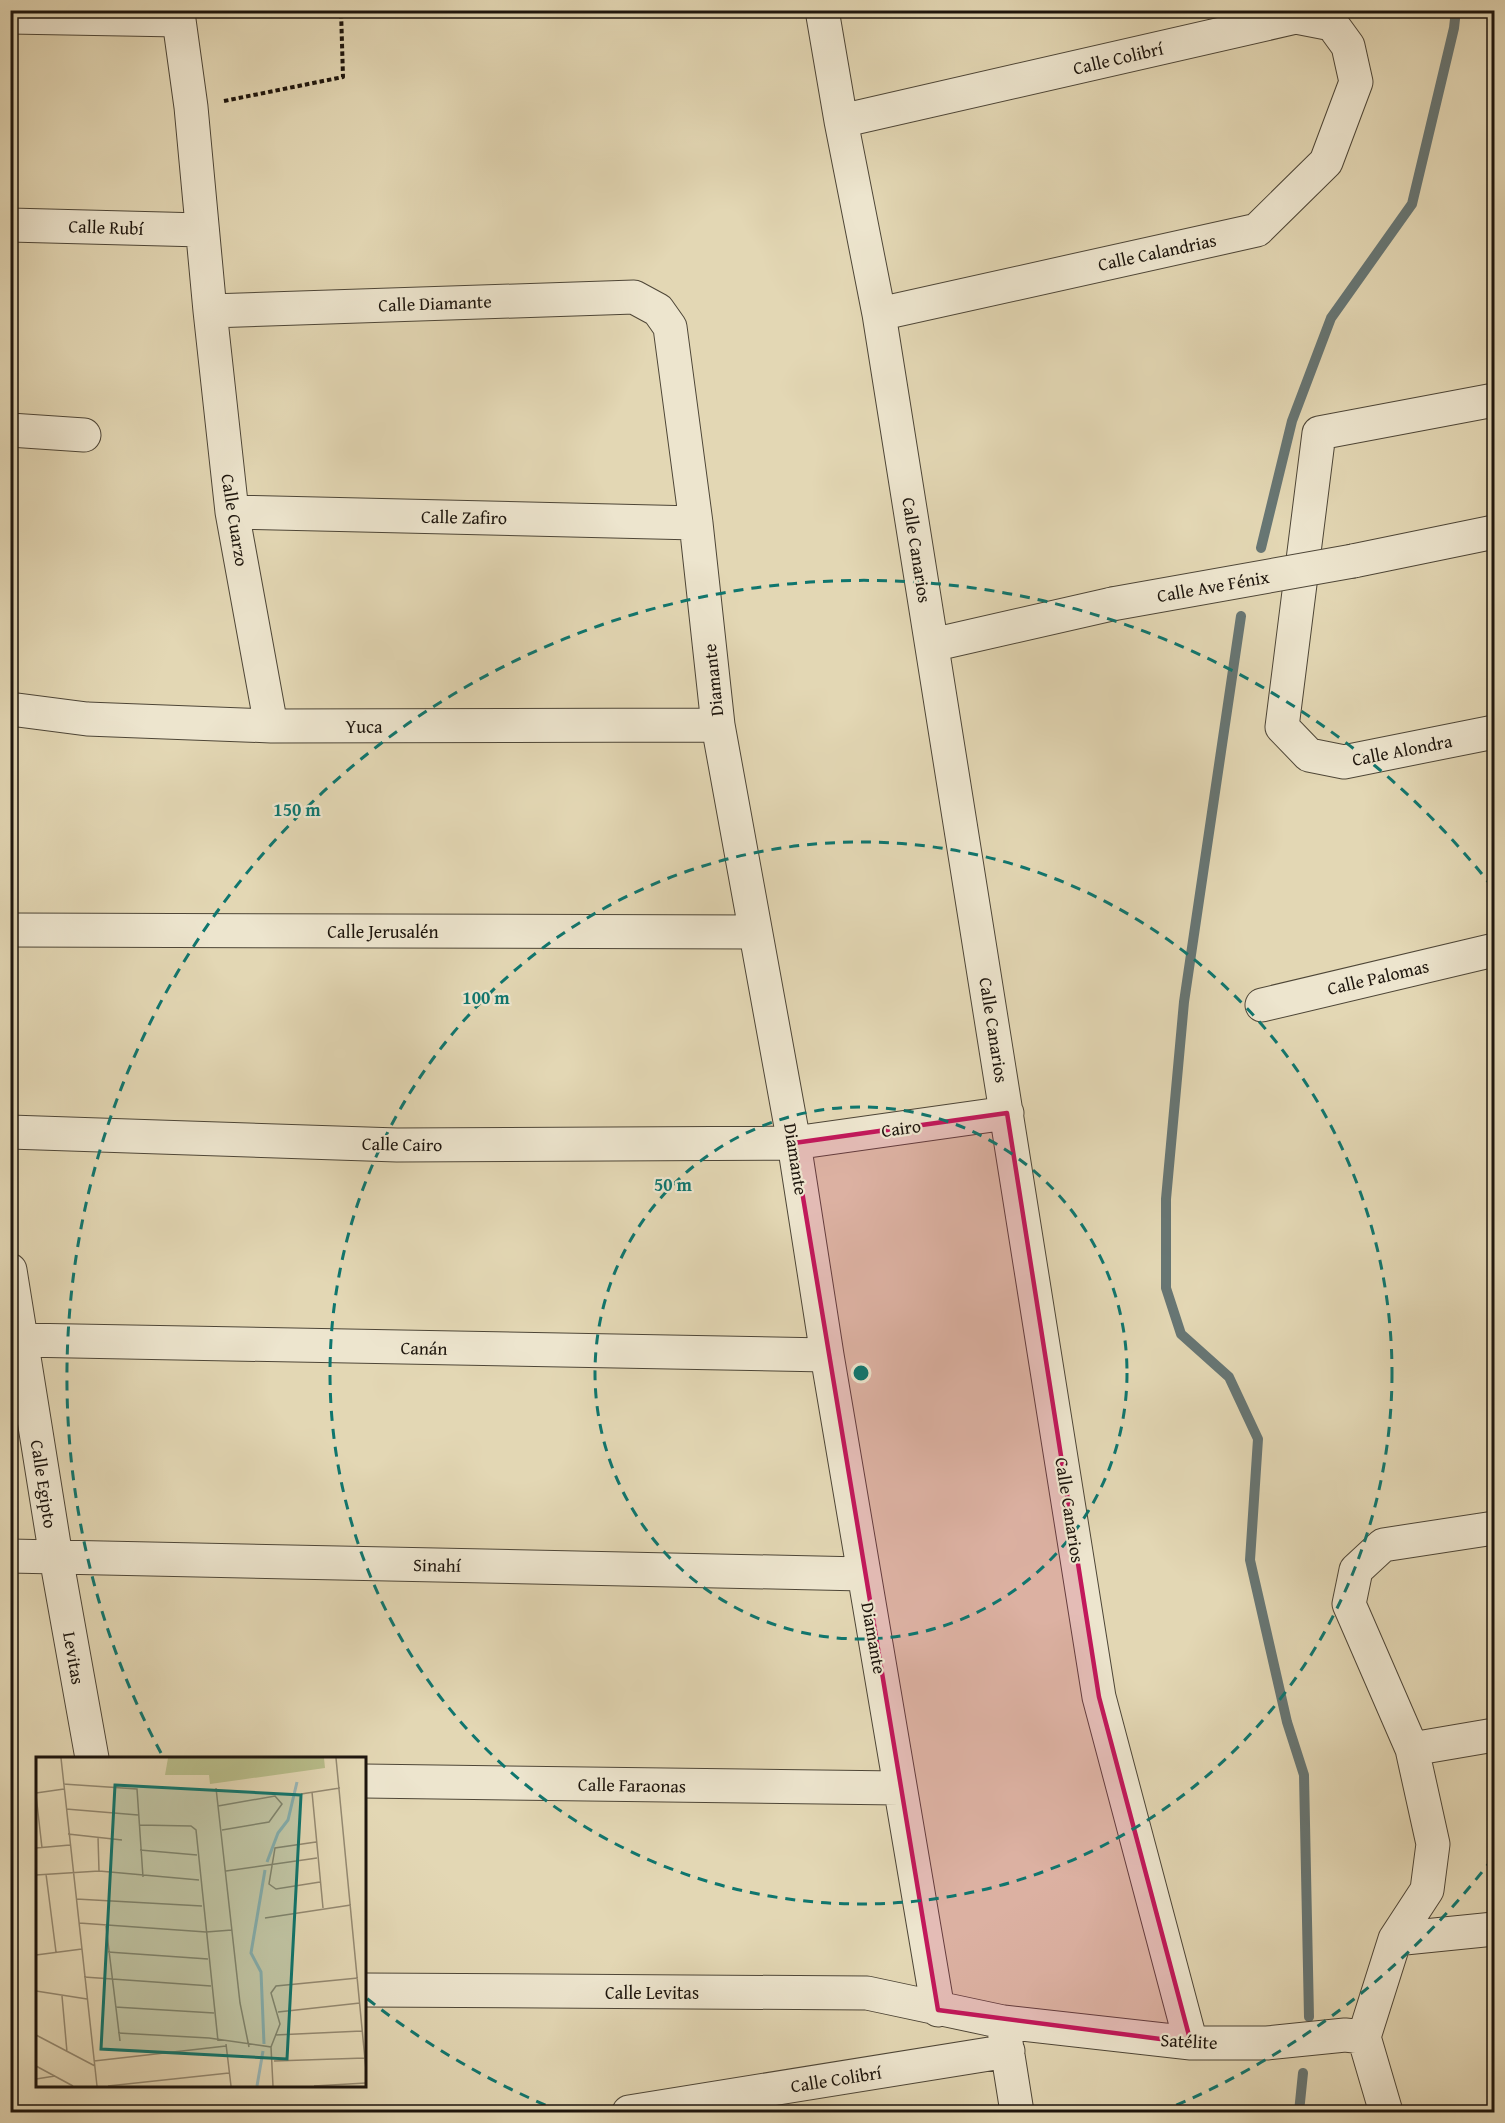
<svg xmlns="http://www.w3.org/2000/svg" width="1505" height="2123" font-family="'Gentium Book Plus',serif">
	<style>
		.lines { fill: none; stroke-linecap: round; stroke-linejoin: round }
		.stream { stroke: #677674; stroke-width: 10 }
		.minor-casing { stroke: #4e4637; stroke-width: 35 }
		.path { stroke: #1d150d; stroke-width: 4; stroke-dasharray: 4.5 3; stroke-linecap: butt }
		.minor { stroke: #ede5ce; stroke-width: 33 }
		.minor-bridge-casing { stroke: #4e4637; stroke-width: 35; stroke-linecap: butt }
		.minor-bridge { stroke: #ede5ce; stroke-width: 33 }
		.marked { fill: #c2185b; fill-opacity: 0.2; stroke: #c2185b; stroke-width: 4.5; stroke-linejoin: round }
		.ring { fill: none; stroke: #0f766e; stroke-width: 3; stroke-dasharray: 10 8 }
		.labels { text-anchor: middle; dominant-baseline: central; stroke-width: 4.5; stroke-linejoin: round; paint-order: stroke }
		.street-label { font-size: 18px; fill: #1d150d; stroke: #ede5ce }
		.inset-river { fill: none; stroke: #99b7b8; stroke-width: 3 }
		.inset-road { fill: none; stroke: #948971; stroke-width: 1.5 }
		.view { fill: #0f766e; fill-opacity: 0.15; stroke: #0f766e; stroke-width: 3 }
		.inset-edge { fill: none; stroke: #1d150d; stroke-width: 3 }
		.centre { fill: #0f766e; stroke: #ede5ce; stroke-width: 3 }
		.ring-label { font-size: 18px; text-anchor: middle; font-weight: bold; fill: #0f766e; stroke: #ede5ce; stroke-width: 4.5; stroke-linejoin: round; paint-order: stroke }
	</style>
	<rect width="100%" height="100%" fill="#e3d7b4"/>
	<filter id="stains"><feTurbulence type="fractalNoise" baseFrequency=".00333" numOctaves="4"/><feColorMatrix values="0 0 0 0 .2 0 0 0 0 .09 0 0 0 0 .02 0 0 0 .5 -.17"/></filter>
	<radialGradient id="worn" r=".72"><stop offset=".6" stop-color="#630" stop-opacity="0"/><stop offset="1" stop-color="#630" stop-opacity=".3"/></radialGradient>
	<g class="lines">
		<path class="stream" d="M1261 548 1292 421 1331 318 1412 204 1454 28 1456 10
			M1241 616 1184 1002 1166 1199V1288L1181 1334 1229 1377 1258 1439 1250 1560 1287 1722 1304 1775 1309 2017
			M1299 2112 1303 2073"/>
		<defs>
			<path id="minor" d="M822 10 841 121 879 314 1099 1697 1191 2043
				M10 17 179 20 191 107 210 311 232 512 271 726
				M841 121 1296 17 1332 24 1348 46 1356 82 1326 162 1257 230 879 314
				M10 225 202 230
				M210 311 634 297 658 310 670 327 696 523 718 725 794 1143 827 1355 938 2010
				M1494 400 1319 433 1282 727 1309 755 1344 762 1494 732
				M10 430 84 435
				M232 512 696 523
				M1353 561 1494 532
				M932 645 1112 604
				M10 709 87 719 271 726 718 725
				M10 930 755 932
				M1262 1005 1494 950
				M10 1132 397 1145 794 1143 1007 1113
				M10 1270 56 1557 92 1758
				M21 1340 827 1355
				M10 1556 863 1574
				M1412 1749 1494 1735
				M364 1781 899 1788
				M1395 1939 1494 1929
				M364 1990 867 1993 1003 2022 1191 2043H1267L1345 2035 1364 2037 1386 2112
				M1004 2030 1017 2112
				M1364 2037 1395 1939 1427 1890 1433 1844 1412 1749 1349 1604 1356 1570 1383 1545 1494 1528
				M629 2112 1008 2051"/>
		</defs>
		<use href="#minor" class="minor-casing"/>
		<path class="path" d="M224 101 343 77 341 10"/>
		<use href="#minor" class="minor"/>
		<defs>
			<path id="minor-bridge" d="M1112 604 1353 561"/>
		</defs>
		<use href="#minor-bridge" class="minor-bridge-casing"/>
		<use href="#minor-bridge" class="minor-bridge"/>
	</g>
	<path class="marked" d="M1007 1113 1099 1697 1191 2043 938 2010 794 1143Z"/>
	<g class="ring">
		<circle cx="861" cy="1373" r="266"/>
		<circle cx="861" cy="1373" r="531"/>
		<path d="M1493 1858A797 797 0 0 1 1160 2112M562 2112A797 797 0 0 1 365 1997M161 1753A797 797 0 0 1 1493 888"/>
	</g>
	<g class="labels">
		<g class="street-label">
			<text transform="translate(1118 58) rotate(-13)">Calle Colibrí</text>
			<text transform="translate(106 227) rotate(2)">Calle Rubí</text>
			<text transform="translate(1157 252) rotate(-12)">Calle Calandrias</text>
			<text transform="translate(435 303) rotate(-2)">Calle Diamante</text>
			<text transform="translate(464 517) rotate(1)">Calle Zafiro</text>
			<text transform="translate(235 520) rotate(81)">Calle Cuarzo</text>
			<text transform="translate(917 550) rotate(81)">Calle Canarios</text>
			<text transform="translate(1213 586) rotate(-10)">Calle Ave Fénix</text>
			<text transform="translate(713 680) rotate(-96)">Diamante</text>
			<text x="364" y="726">Yuca</text>
			<text transform="translate(1402 750) rotate(-11)">Calle Alondra</text>
			<text x="383" y="931">Calle Jerusalén</text>
			<text transform="translate(1378 977) rotate(-13)">Calle Palomas</text>
			<text transform="translate(994 1030) rotate(81)">Calle Canarios</text>
			<text transform="translate(901 1128) rotate(-8)">Cairo</text>
			<text transform="translate(402 1144) rotate(1)">Calle Cairo</text>
			<text transform="translate(796 1159) rotate(81)">Diamante</text>
			<text transform="translate(424 1348) rotate(1)">Canán</text>
			<text transform="translate(44 1484) rotate(81)">Calle Egipto</text>
			<text transform="translate(1070 1510) rotate(81)">Calle Canarios</text>
			<text transform="translate(437 1565) rotate(1)">Sinahí</text>
			<text transform="translate(874 1638) rotate(80)">Diamante</text>
			<text transform="translate(74 1658) rotate(80)">Levitas</text>
			<text transform="translate(632 1785) rotate(1)">Calle Faraonas</text>
			<text x="652" y="1992">Calle Levitas</text>
			<text transform="translate(1189 2041) rotate(3)">Satélite</text>
			<text transform="translate(836 2079) rotate(-9)">Calle Colibrí</text>
		</g>
	</g>
	<g transform="translate(36 1757)">
		<rect width="330" height="330" fill="#e3d7b4"/>
		<path d="M132 1H288L289 11 174 27 173 18H129Z" fill="#b8bd8a"/>
		<path class="inset-river" d="M231 105 242 76 252 63 261 25M228 287 225 215 215 196 229 113M221 329 227 294"/>
		<path class="inset-road" d="M25 1 61 329M300 1 330 313M27 27 101 32 107 120M180 31 204 246 213 290M276 35 287 151M0 36 28 32M265 37 304 31M0 38 6 91M182 49 239 39 246 47 233 65 186 73M30 52 102 58M103 68 155 69 160 73 182 284M32 77 86 83M62 80 63 114M280 85 239 91 233 127 240 132 284 125M0 91 34 88M104 93 161 98M190 114 281 101M10 117 20 195M0 118 63 114 163 123M40 142 166 149M229 161 315 148M43 166 170 175 196 173M70 169 84 284M72 195 172 202M0 198 46 192M48 220 175 229M0 234 51 242M26 239 31 295M79 250 178 256M242 255 324 246M82 276 173 281 235 290 237 329M0 278 59 309M239 278 326 274M190 287 195 329M235 290 244 267 235 236 240 229 322 221M58 304 190 289M238 304 329 301M0 309 37 329M0 322 19 319M72 329 193 316M278 329 330 326"/>
		<path class="view" d="M79 28 265 38 251 302 65 292Z"/>
		<rect width="330" height="330" class="inset-edge"/>
	</g>
	<circle cx="861" cy="1373" r="9" class="centre"/>
	<g class="ring-label">
		<text x="297" y="816">150 m</text>
		<text x="486" y="1004">100 m</text>
		<text x="673" y="1191">50 m</text>
	</g>
	<rect width="1505" height="2123" fill="none" stroke="#e3d7b4" stroke-width="36"/>
	<rect x="12" y="12" width="1481" height="2099" fill="none" stroke="#1d150d" stroke-width="3"/>
	<rect x="18" y="18" width="1469" height="2087" fill="none" stroke="#1d150d" stroke-width="1.5"/>
	<rect width="100%" height="100%" filter="url(#stains)"/>
	<rect width="100%" height="100%" fill="url(#worn)"/>
</svg>
